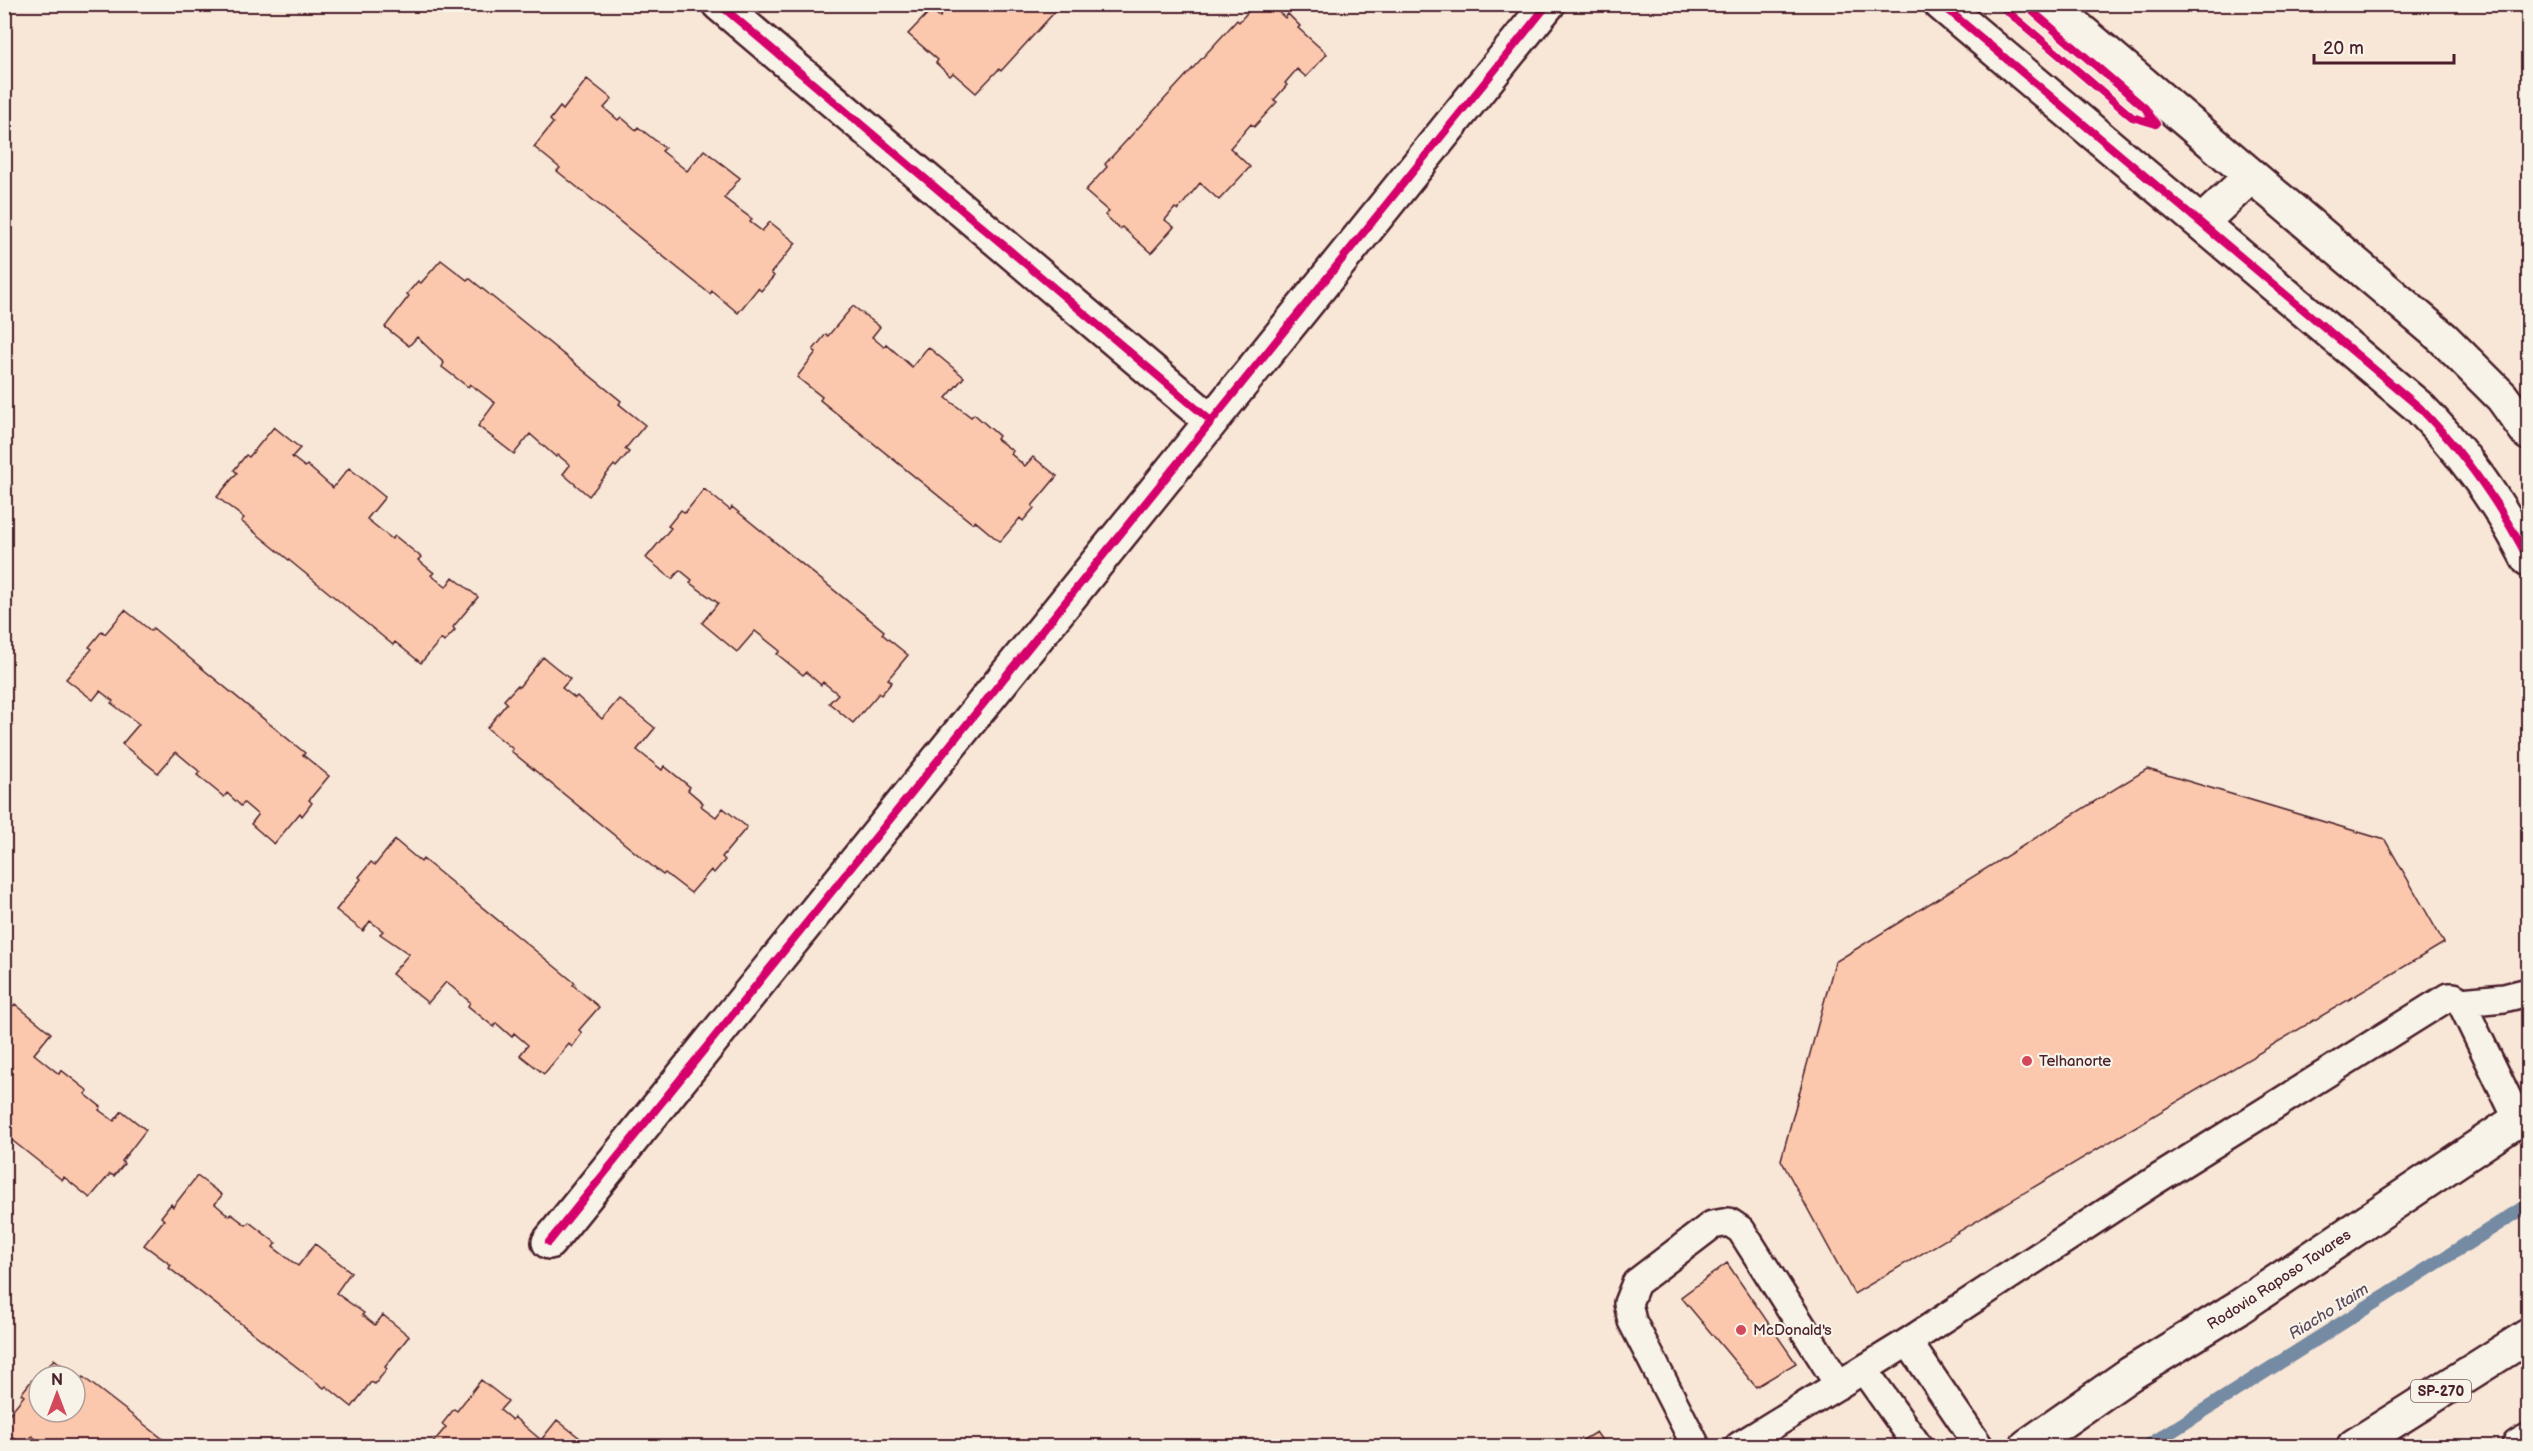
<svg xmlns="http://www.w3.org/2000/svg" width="2533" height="1451" font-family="'Balsamiq Sans',sans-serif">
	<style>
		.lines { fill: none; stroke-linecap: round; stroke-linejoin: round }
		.stream { stroke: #758aa3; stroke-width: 14 }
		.building { fill: #fcc8ad; stroke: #4a1f2b; stroke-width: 1.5 }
		.service-casing { stroke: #4a1f2b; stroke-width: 32 }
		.minor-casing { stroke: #4a1f2b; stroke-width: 38 }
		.tertiary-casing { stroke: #4a1f2b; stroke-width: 38 }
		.secondary-casing { stroke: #4a1f2b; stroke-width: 38 }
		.motorway-casing { stroke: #4a1f2b; stroke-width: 38 }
		.service { stroke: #f7f3e8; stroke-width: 27 }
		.minor { stroke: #f7f3e8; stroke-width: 33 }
		.tertiary { stroke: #f7f3e8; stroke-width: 33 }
		.secondary { stroke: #f7f3e8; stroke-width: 33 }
		.motorway { stroke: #f7f3e8; stroke-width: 33 }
		.cycleway-casing { stroke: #f7f3e8; stroke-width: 11 }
		.cycleway { stroke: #d6006c; stroke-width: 8 }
		.poi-dot { fill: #d1495b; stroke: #f7f3e8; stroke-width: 2 }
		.labels { text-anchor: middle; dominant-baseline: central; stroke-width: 4.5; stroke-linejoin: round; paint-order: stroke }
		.shield { fill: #f7f3e8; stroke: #7e5f64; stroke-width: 1.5 }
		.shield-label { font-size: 14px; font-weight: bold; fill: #4a1f2b }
		.poi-label { font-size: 15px; fill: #4a1f2b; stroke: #f7f3e8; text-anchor: start }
		.street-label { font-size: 15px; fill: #4a1f2b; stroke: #f7f3e8 }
		.water-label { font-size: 16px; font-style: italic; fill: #5c4c5d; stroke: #f7f3e8 }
	</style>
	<rect width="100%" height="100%" fill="#f8e6d6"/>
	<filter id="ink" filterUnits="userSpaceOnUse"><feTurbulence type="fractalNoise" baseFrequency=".0167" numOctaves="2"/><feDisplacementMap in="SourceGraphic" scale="12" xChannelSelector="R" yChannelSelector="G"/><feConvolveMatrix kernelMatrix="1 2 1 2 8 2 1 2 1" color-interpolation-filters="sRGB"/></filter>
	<g filter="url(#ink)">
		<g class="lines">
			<path class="stream" d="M2148 1446 2528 1205"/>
		</g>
		<path class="building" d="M949 4H1062L1001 71 999 69 976 93 953 73 950 76 936 63 938 60 908 34 931 10 940 17Z
			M1255 4H1270L1285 18 1288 14 1300 26 1298 28 1327 54 1306 77 1297 69 1285 83 1287 85 1274 100 1277 102 1254 127 1251 124 1230 148 1250 167 1219 200 1200 183 1178 210 1175 208 1165 220 1174 227 1151 253 1122 227 1120 229 1105 215 1109 212 1085 191 1107 167 1105 164 1237 20 1239 22Z
			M587 79 612 99 604 108 618 120 621 117 636 130 638 127 665 148 662 151 687 171 704 150 740 178 724 198 752 219 750 222 762 231 770 222 796 243 771 273 774 276 761 291 758 288 738 313 712 291 710 294 557 171 560 168 534 147 553 123 550 120 560 107 563 110Z
			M441 260 467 280 469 278 621 401 619 404 645 425 625 449 629 452 616 467 614 465 589 496 563 474 570 465 558 455 556 457 530 434 514 454 478 426 495 403 470 384 468 387 442 367 444 363 417 337 409 346 385 327 409 296 407 294 418 281 421 283Z
			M853 306 880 327 872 337 884 347 886 344 912 367 928 347 964 377 946 398 971 417 974 414 999 436 997 439 1013 451 1011 454 1025 466 1033 457 1057 476 1032 506 1034 508 1023 521 1020 518 1000 542 975 521 972 523 820 400 822 397 797 377 816 352 813 350 826 334 828 336Z
			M274 427 300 448 292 457 305 467 307 465 333 488 349 468 385 497 367 519 392 539 395 536 421 557 418 560 434 573 431 575 446 587 453 577 478 597 453 627 455 630 444 642 441 639 421 663 395 642 393 645 241 521 244 518 217 497 237 473 234 470 246 455 249 457Z
			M704 489 730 510 732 507 884 631 882 634 908 655 888 679 892 682 881 695 879 693 853 723 829 703 838 694 823 682 821 685 806 672 803 675 777 654 780 651 755 631 737 652 702 623 718 603 690 583 692 580 680 570 672 579 646 558 671 528 668 526 681 510 685 513Z
			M125 610 151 631 153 628 305 753 303 755 329 776 309 800 312 803 302 816 300 813 274 844 251 824 258 815 244 803 241 806 227 793 224 797 197 775 200 772 176 752 158 773 122 744 139 724 111 703 113 701 100 691 93 700 66 679 92 649 89 647 102 631 105 634Z
			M543 657 570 679 562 688 575 698 577 696 602 719 619 699 655 728 637 750 662 770 664 766 690 787 688 790 703 803 701 806 716 817 723 808 747 827 722 857 725 860 714 873 711 870 691 893 665 873 663 875 511 751 513 749 487 728 507 703 504 700 517 686 519 687Z
			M2147 769 2385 840 2444 943 1854 1294 1781 1160 1835 962Z
			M395 840 421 862 423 859 575 983 573 985 599 1007 579 1030 582 1033 572 1047 569 1044 544 1074 520 1055 528 1045 514 1033 512 1037 496 1023 494 1027 468 1006 470 1002 446 982 428 1003 392 974 409 954 380 934 383 931 370 921 363 931 336 910 361 879 359 877 371 862 375 865Z
			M15 1004 51 1033 34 1054 59 1074 61 1070 88 1091 85 1094 101 1107 99 1110 114 1121 122 1111 146 1130 122 1161 124 1164 114 1176 110 1174 90 1198 64 1177 62 1180 4 1134V1017Z
			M197 1176 222 1195 215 1204 229 1216 231 1214 246 1225 249 1222 276 1243 273 1247 298 1266 315 1244 351 1272 336 1293 364 1313 362 1315 375 1325 383 1315 409 1336 385 1367 387 1369 375 1384 371 1382 352 1407 326 1386 324 1388 169 1268 171 1265 144 1245 164 1220 161 1217 171 1204 173 1207Z
			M1727 1263 1796 1363 1756 1387 1681 1297Z
			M54 1359 81 1380 83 1377 172 1446H45L32 1436 24 1446 4 1430V1420L24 1396 21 1394 32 1380 35 1384 39 1379V1412H75V1376H41Z
			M481 1380 508 1401 500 1410 512 1420 514 1417 541 1440 557 1420 590 1446H430L446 1427 442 1424 454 1409 457 1411Z
			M1596 1432 1606 1446H1573Z"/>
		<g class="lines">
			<defs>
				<path id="service" d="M2461 1002 2504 998 2528 992
					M1908 1342 1979 1446
					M1864 1370 1918 1446
					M1696 1446 1632 1321 1628 1303 1636 1283 1712 1225 1729 1222 1741 1230 1839 1385
					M1739 1446 1908 1342 2151 1183 2448 997H2454L2461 1002 2518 1120"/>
				<path id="minor" d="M719 4 1211 421
					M549 1242 1548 4"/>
				<path id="tertiary" d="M1941 4 2419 407C2464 453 2499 502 2528 559
					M2049 4 2443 338 2502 397 2528 433
					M2201 223 2251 176"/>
				<g id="secondary">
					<path id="s1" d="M2027 1446 2130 1374 2239 1307 2528 1113"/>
				</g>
				<path id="motorway" d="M2354 1446 2528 1336
					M2519 1446 2528 1441"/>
			</defs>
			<use href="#service" class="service-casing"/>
			<use href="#minor" class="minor-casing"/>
			<use href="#tertiary" class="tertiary-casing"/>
			<use href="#secondary" class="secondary-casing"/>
			<use href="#motorway" class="motorway-casing"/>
			<use href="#service" class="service"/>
			<use href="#minor" class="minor"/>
			<use href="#tertiary" class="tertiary"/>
			<use href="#secondary" class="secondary"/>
			<use href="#motorway" class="motorway"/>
			<defs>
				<path id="cycleway" d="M719 4 1211 421
					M1941 4 2419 407C2464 453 2499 502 2528 559
					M1999 4 2132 117 2156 124
					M2024 4 2145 108 2156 124
					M549 1242 1548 4"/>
			</defs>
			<use href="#cycleway" class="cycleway-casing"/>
			<use href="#cycleway" class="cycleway"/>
		</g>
	</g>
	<g class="poi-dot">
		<circle cx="2027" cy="1061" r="6"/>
		<circle cx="1741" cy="1330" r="6"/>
	</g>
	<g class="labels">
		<rect class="shield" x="2411" y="1380" width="60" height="22" rx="4.5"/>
		<g class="shield-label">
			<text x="2441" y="1391">SP-270</text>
		</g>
		<g class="poi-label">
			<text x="2039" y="1061">Telhanorte</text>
			<text x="1753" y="1330">McDonald's</text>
		</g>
		<g class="street-label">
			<text stroke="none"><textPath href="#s1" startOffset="302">Rodovia Raposo Tavares</textPath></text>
		</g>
		<g class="water-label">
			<text transform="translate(2329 1312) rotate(-32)">Riacho Itaim</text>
		</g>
	</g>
	<rect width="2533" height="1451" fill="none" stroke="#f7f3e8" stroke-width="24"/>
	<rect x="12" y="12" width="2509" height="1427" fill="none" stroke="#4a1f2b" stroke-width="2" filter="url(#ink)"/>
	<g transform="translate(57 1394)"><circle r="28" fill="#f7f3e8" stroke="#b29e9c" stroke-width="1.5"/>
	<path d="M0-4.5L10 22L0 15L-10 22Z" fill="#d1495b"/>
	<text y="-9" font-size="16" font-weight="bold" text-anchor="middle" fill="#4a1f2b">N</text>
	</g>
	<path d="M2314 54v9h140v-9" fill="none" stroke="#4a1f2b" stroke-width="3"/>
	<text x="2323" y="54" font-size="18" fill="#4a1f2b" stroke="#f7f3e8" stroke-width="4.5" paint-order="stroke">20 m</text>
</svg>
